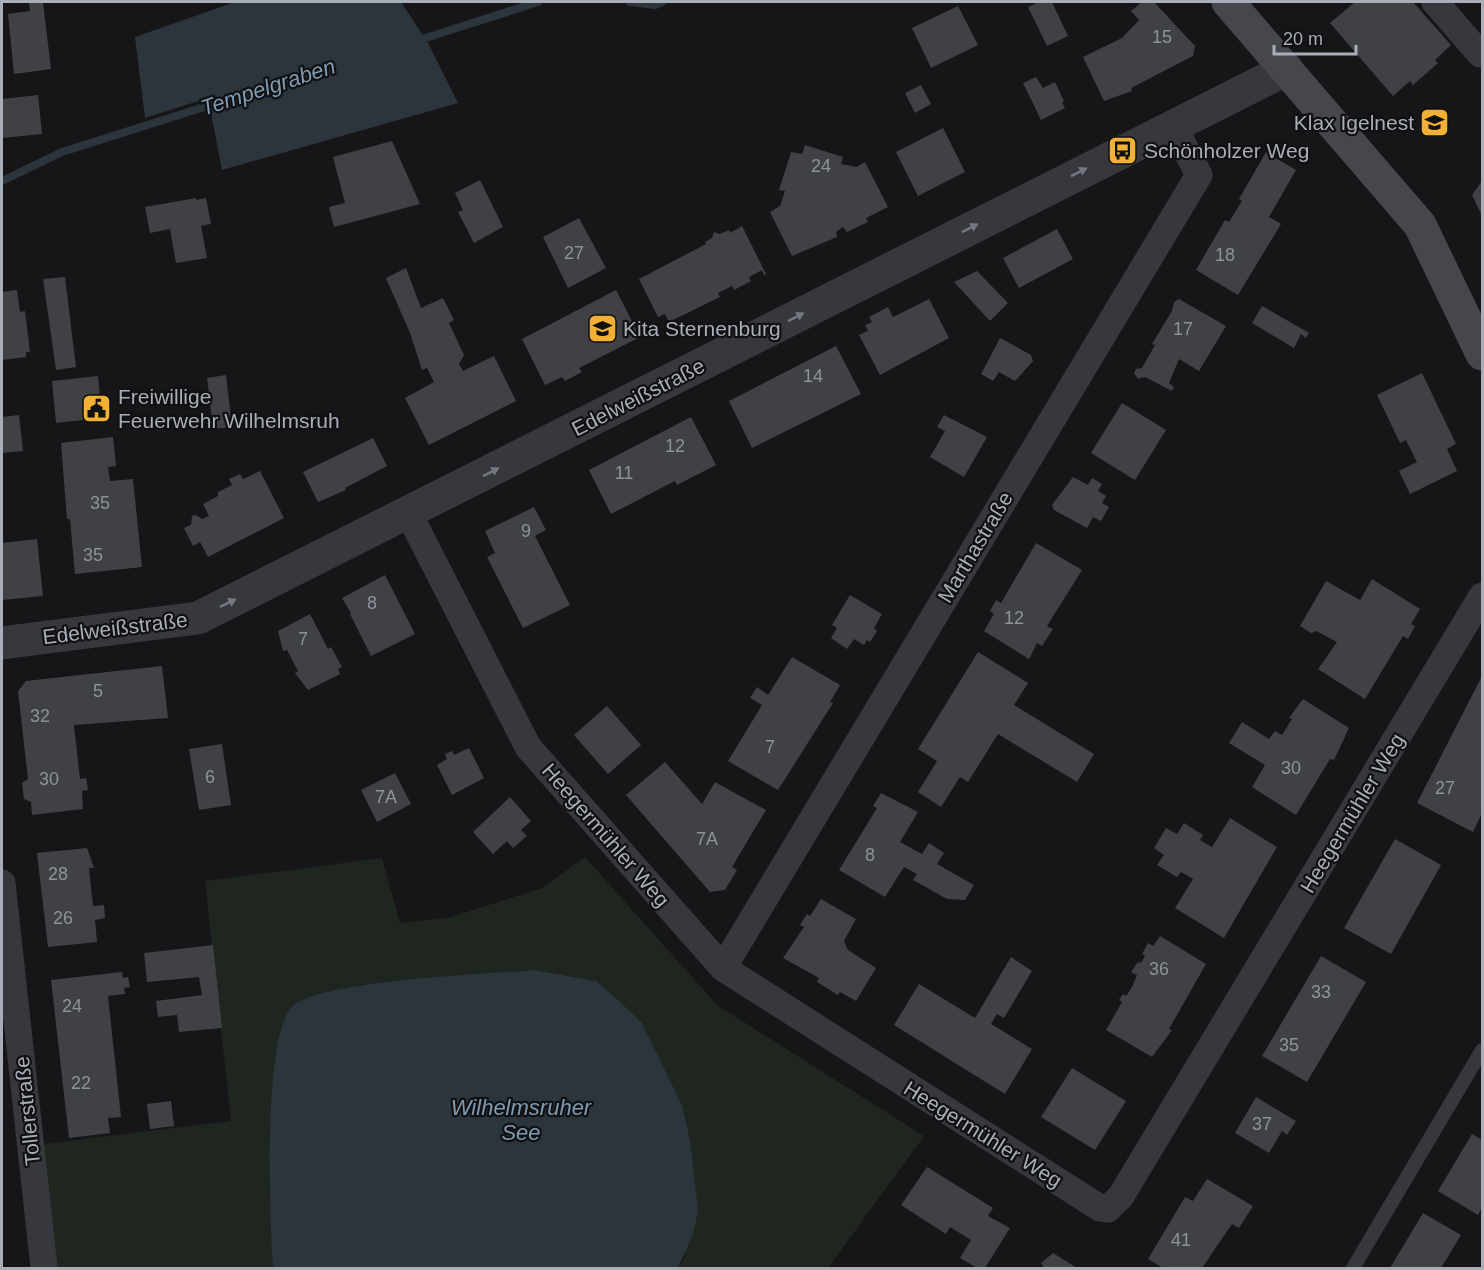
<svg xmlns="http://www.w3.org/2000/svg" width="1484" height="1270" font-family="Arial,sans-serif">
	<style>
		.green { fill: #1e261f }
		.water { fill: #2c353c }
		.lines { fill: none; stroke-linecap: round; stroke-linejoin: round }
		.stream { stroke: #2c353c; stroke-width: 8 }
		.building { fill: #404145 }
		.service { stroke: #37383d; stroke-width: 14 }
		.minor { stroke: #37383d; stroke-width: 27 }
		.tertiary { stroke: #37383d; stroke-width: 33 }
		.secondary { stroke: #45474d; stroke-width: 33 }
		.oneway { fill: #757881 }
		.labels { text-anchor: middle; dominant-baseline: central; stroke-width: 4.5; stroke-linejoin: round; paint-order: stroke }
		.number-label { font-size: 18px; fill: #8e929b }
		.poi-label { font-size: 21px; fill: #a8adb8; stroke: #111113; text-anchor: start }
		.street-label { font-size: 21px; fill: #a8adb8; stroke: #111113 }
		.water-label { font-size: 22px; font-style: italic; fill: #7f9bb3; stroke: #111113 }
	</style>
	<rect width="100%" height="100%" fill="#161618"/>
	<path class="green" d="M585 857 717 1005 924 1136 828 1268H678L685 1257 690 1140 682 1105 642 1023 596 981 534 970 360 985 275 1057 270 1182 273 1268H56L43 1144 231 1121 205 881 382 858 400 923 451 917 542 888Z"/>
	<path class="water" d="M235 2H401L428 43 458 103 222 170 208 98 145 118 135 37Z
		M534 970 596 981 621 1003 642 1023 682 1105 690 1140 698 1211 693 1234 678 1268H273C270 1221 262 1037 292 1007 318 980 490 974 534 970Z"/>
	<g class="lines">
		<path class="stream" d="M630 2 655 5 662 2
			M416 41 538 2
			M2 181 62 152 220 102"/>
	</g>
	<path class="building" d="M29 2H43L51 69 14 74 8 14 30 11Z
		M1039 2H1052L1068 36 1047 46 1028 7Z
		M1142 2H1154L1195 46 1193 56 1131 88 1132 91 1104 101 1083 57 1122 38 1139 20 1131 11Z
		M1355 2H1413L1451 45 1435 60 1438 63 1413 85 1410 81 1393 96 1330 23Z
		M958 6 978 45 931 68 912 28Z
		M1036 77 1043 88 1055 82 1064 101 1062 103 1065 108 1041 120 1023 83Z
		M921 85 931 104 915 113 905 93Z
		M38 95 42 134 2 138V99Z
		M943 128 965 172 918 196 896 152Z
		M392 141 420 204 334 227 329 207 345 203 333 157Z
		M805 145 843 157 841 164 856 167 865 162 888 207 866 218 868 222 847 232 843 227 836 232 837 237 792 256 770 212 780 206 785 191 779 190 791 152 802 154Z
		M1266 152 1296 170 1269 217 1281 224 1238 295 1196 270 1225 220 1229 222 1242 201 1239 199Z
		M480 180 503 227 474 243 458 212 463 210 455 193Z
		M1482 181V216L1472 195Z
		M196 198V200L206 198 211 224 201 226 207 258 176 263 170 229 150 233 145 207Z
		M579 218 606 268 568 288 543 237Z
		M742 226 766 274 764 275 762 270 749 277 751 281 734 290 732 286 718 293 720 297 669 322 665 314 658 317 639 279 706 244 705 242 712 238 714 232 720 234 729 230 730 233Z
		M1057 229 1073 259 1019 288 1003 258Z
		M406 268 421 308 443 298 454 320 449 323 464 355 459 364 463 371 494 356 516 401 429 445 405 398 434 382 427 368 422 370 410 333 386 278Z
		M977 271 1008 303 990 321 954 282Z
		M65 277 76 367 56 370 43 279Z
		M17 290 20 312 25 311 30 352H26V357L2 360V292Z
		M616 290 640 337 579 368 582 372 565 381 562 377 545 385 522 339Z
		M929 299 949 338 880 375 859 335 868 331 865 325 872 322 869 317 888 307 893 317Z
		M1179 299 1226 326 1199 371 1179 359 1169 383 1174 387 1172 391 1145 377 1138 379 1134 373 1136 369 1142 368 1155 345 1152 344 1172 311 1174 302Z
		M1262 306 1309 333 1306 338 1301 334 1294 348 1252 323Z
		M1000 338 1031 355 1033 361 1015 381 999 372 993 381 981 374Z
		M836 346 861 394 752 448 729 401Z
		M1422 373 1456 444 1447 449 1457 471 1410 494 1399 471 1417 462 1406 440 1400 443 1377 395Z
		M226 375 232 427 213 429 207 378Z
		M98 376 102 418 56 423 52 381Z
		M1122 403 1166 430 1135 480 1091 453Z
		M19 415 23 451 2 453V417Z
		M944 415 987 437 964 477 930 457 945 431 937 427Z
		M691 417 716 465 677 485 675 481 611 514 589 470Z
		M113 437 116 466 108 467 110 481 133 479 142 567 75 574 70 519H67L61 443Z
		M373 438 387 466 345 488 346 490 318 502 303 472Z
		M260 471 284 518 208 557 200 542 193 546 184 528 191 525 192 516 196 515 202 519 209 516 203 504 218 496V492L232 485 229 479 240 474 243 479Z
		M1073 477 1088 485 1092 478 1102 484 1098 491 1106 496 1102 503 1109 507 1101 521 1093 517 1087 528 1054 510 1052 505Z
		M534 507 546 530 535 536 570 605 523 628 487 557 495 553 485 531Z
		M37 539 43 596 2 600V543Z
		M1036 543 1082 570 1047 626 1053 629 1042 646 1037 643 1029 659 984 631 994 614 990 611 996 600 1001 603Z
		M385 575 415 634 371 656 350 614 351 613 342 598Z
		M1372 579 1420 609 1411 624 1415 626 1408 639 1403 636 1365 699 1318 669 1337 642 1316 631 1311 633 1300 626 1326 581 1360 600Z
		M850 595 882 614 874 628 877 631 870 642 867 640 864 645 854 639 847 649 831 638 837 628 832 625Z
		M310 614 328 649 331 647 342 667 338 669 340 674 308 690 295 673 298 671 287 650 283 651 278 631Z
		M978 652 1028 683 1014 705 1094 754 1077 782 998 734 968 782 960 777 941 807 918 792 937 761 918 749Z
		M792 657 840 685 830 702 833 703 778 790 728 761 762 705 750 698 757 687 768 695Z
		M162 666 168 718 74 725 80 779 86 778 88 790 82 791 83 809 32 815 31 802 24 799 22 783 28 779 18 691 26 681Z
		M1482 676V813L1473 832 1417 803Z
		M1303 699 1349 728 1334 760 1330 759 1296 815 1252 787 1265 765 1229 743 1242 722 1269 739 1275 731 1282 735 1292 719 1289 718Z
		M607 706 641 745 608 774 574 735Z
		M222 744 231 805 199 810 189 749Z
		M469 748 484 778 452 795 437 765 447 759 445 754 452 751 454 755Z
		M665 762 702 804 715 782 766 810 732 867 737 870 725 890 710 892 626 795Z
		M395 773 411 804 377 822 361 790Z
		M881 793 918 812 900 842 922 854 929 843 944 853 937 864 974 885 965 900 947 899 913 880 917 874 904 867 885 897 839 870 877 808 873 806Z
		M510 797 531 821 521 830 527 836 513 848 507 841 493 854 473 832Z
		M1230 818 1277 847 1224 938 1175 908 1193 879 1181 872 1177 877 1157 865 1164 855 1154 848 1166 828 1177 834 1184 823 1203 835 1200 840 1212 847Z
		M1395 839 1441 865 1391 954 1344 928Z
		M87 848 94 868H89L93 906 104 905 105 918 95 920 97 942 48 947 37 853Z
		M821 899 856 919 844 941 848 950 876 968 856 1001 840 992 838 995 817 982 819 978 783 958 804 927 800 925 807 914 810 916Z
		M1160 936 1206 964 1169 1029 1172 1030 1152 1057 1106 1030 1122 1002 1119 1000 1123 994 1126 996 1132 987 1137 975 1131 972 1138 962 1141 963 1145 956 1142 954 1148 943 1153 946Z
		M213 945 222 1028 179 1032 177 1015 158 1017 156 1001 202 995 199 977 147 982 144 953Z
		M1321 956 1366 982 1307 1082 1262 1056Z
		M1011 957 1032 971 1004 1018 997 1014 991 1024 1032 1049 1005 1094 894 1025 919 984 975 1018Z
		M122 972 123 978 128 977 130 987 124 988 125 994 108 996 121 1117 108 1118 110 1133 69 1138 51 980Z
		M1072 1068 1126 1101 1095 1150 1041 1117Z
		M1256 1097 1296 1121 1287 1135 1282 1131 1269 1153 1235 1133Z
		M171 1101 174 1126 150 1129 147 1104Z
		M1472 1134 1482 1140V1207L1478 1215 1438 1191Z
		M927 1167 993 1208 988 1216 1010 1228 985 1268H977L960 1258 971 1240 950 1227 946 1234 901 1205Z
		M1207 1179 1253 1206 1239 1228 1232 1224 1202 1268H1163L1148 1259 1185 1197 1193 1201Z
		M1423 1213 1461 1235 1441 1268H1390Z
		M1053 1253 1077 1268H1044L1041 1263Z"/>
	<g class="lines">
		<path class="service" d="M1353 1268 1482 1050"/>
		<path class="minor" d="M1435 2 1480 54
			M409 514 528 747 723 968 1100 1208 1108 1209 1121 1196 1482 596
			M2 883 44 1268
			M723 968 1199 175 1173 125"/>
		<path class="tertiary" d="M2 643 198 618 1287 69"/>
		<path class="secondary" d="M1228 2 1420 225 1482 354"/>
	</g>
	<defs><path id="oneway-solid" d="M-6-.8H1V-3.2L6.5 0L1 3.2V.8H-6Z" transform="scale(1.5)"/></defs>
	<g class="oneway">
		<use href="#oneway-solid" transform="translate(1079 172) rotate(-27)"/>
		<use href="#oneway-solid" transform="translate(970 228) rotate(-27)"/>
		<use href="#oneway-solid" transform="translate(796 317) rotate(-27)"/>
		<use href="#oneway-solid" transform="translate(491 472) rotate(-27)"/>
		<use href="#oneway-solid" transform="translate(228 603) rotate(-26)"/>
	</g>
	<defs>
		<symbol id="school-square" viewBox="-11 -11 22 22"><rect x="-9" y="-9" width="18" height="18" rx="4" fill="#f2b134" stroke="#111113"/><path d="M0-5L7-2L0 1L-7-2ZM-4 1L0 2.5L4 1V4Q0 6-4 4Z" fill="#111"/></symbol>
		<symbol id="bus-square" viewBox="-11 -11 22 22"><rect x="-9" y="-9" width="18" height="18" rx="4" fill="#f2b134" stroke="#111113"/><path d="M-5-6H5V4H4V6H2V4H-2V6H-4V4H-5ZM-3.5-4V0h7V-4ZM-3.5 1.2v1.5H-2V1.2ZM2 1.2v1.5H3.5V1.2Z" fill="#111"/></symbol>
		<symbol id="civic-square" viewBox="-11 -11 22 22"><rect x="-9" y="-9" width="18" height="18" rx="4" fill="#f2b134" stroke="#111113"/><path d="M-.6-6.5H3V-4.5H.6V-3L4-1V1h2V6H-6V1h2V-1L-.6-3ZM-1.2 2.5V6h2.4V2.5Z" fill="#111"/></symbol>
	</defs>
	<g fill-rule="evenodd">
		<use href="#school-square" x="1418" y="106" width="33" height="33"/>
		<use href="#bus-square" x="1106" y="134" width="33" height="33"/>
		<use href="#school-square" x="586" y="312" width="33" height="33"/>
		<use href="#civic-square" x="80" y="392" width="33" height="33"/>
	</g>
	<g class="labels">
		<g class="number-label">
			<text x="1162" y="37">15</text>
			<text x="821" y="166">24</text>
			<text x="574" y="253">27</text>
			<text x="1225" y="255">18</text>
			<text x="1183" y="329">17</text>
			<text x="813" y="376">14</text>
			<text x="675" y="446">12</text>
			<text x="624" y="473">11</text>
			<text x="100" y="503">35</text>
			<text x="526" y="531">9</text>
			<text x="93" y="555">35</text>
			<text x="372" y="603">8</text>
			<text x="1014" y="618">12</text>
			<text x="303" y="639">7</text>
			<text x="98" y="691">5</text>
			<text x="40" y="716">32</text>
			<text x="770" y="747">7</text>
			<text x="1291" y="768">30</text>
			<text x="210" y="777">6</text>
			<text x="49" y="779">30</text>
			<text x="1445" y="788">27</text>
			<text x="386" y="797">7A</text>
			<text x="707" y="839">7A</text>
			<text x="870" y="855">8</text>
			<text x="58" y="874">28</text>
			<text x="63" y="918">26</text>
			<text x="1159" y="969">36</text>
			<text x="1321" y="992">33</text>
			<text x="72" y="1006">24</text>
			<text x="1289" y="1045">35</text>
			<text x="81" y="1083">22</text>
			<text x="1262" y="1124">37</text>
			<text x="1181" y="1240">41</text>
		</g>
		<g class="poi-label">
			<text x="1414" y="122" text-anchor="end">Klax Igelnest</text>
			<text x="1144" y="150">Schönholzer Weg</text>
			<text x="623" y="328">Kita Sternenburg</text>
			<text x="118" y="396">Freiwillige<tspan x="118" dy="24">Feuerwehr Wilhelmsruh</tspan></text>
		</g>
		<g class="street-label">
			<text transform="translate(638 397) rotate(-27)">Edelweißstraße</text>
			<text transform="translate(975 547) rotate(-59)">Marthastraße</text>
			<text transform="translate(115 628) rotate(-7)">Edelweißstraße</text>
			<text transform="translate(1352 813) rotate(-59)">Heegermühler Weg</text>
			<text transform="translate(606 835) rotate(49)">Heegermühler Weg</text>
			<text transform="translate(27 1111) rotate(-96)">Tollerstraße</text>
			<text transform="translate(983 1134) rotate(32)">Heegermühler Weg</text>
		</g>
		<g class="water-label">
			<text transform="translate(268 87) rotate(-18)">Tempelgraben</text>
			<text x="521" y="1107">Wilhelmsruher<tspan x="521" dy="25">See</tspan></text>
		</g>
	</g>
	<rect width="1484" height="1270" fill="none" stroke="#a8adb8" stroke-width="6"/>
	<path d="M1274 45v9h82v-9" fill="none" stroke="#a8adb8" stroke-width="3"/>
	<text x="1283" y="45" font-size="18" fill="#a8adb8" stroke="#111113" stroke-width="4.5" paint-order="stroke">20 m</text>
</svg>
